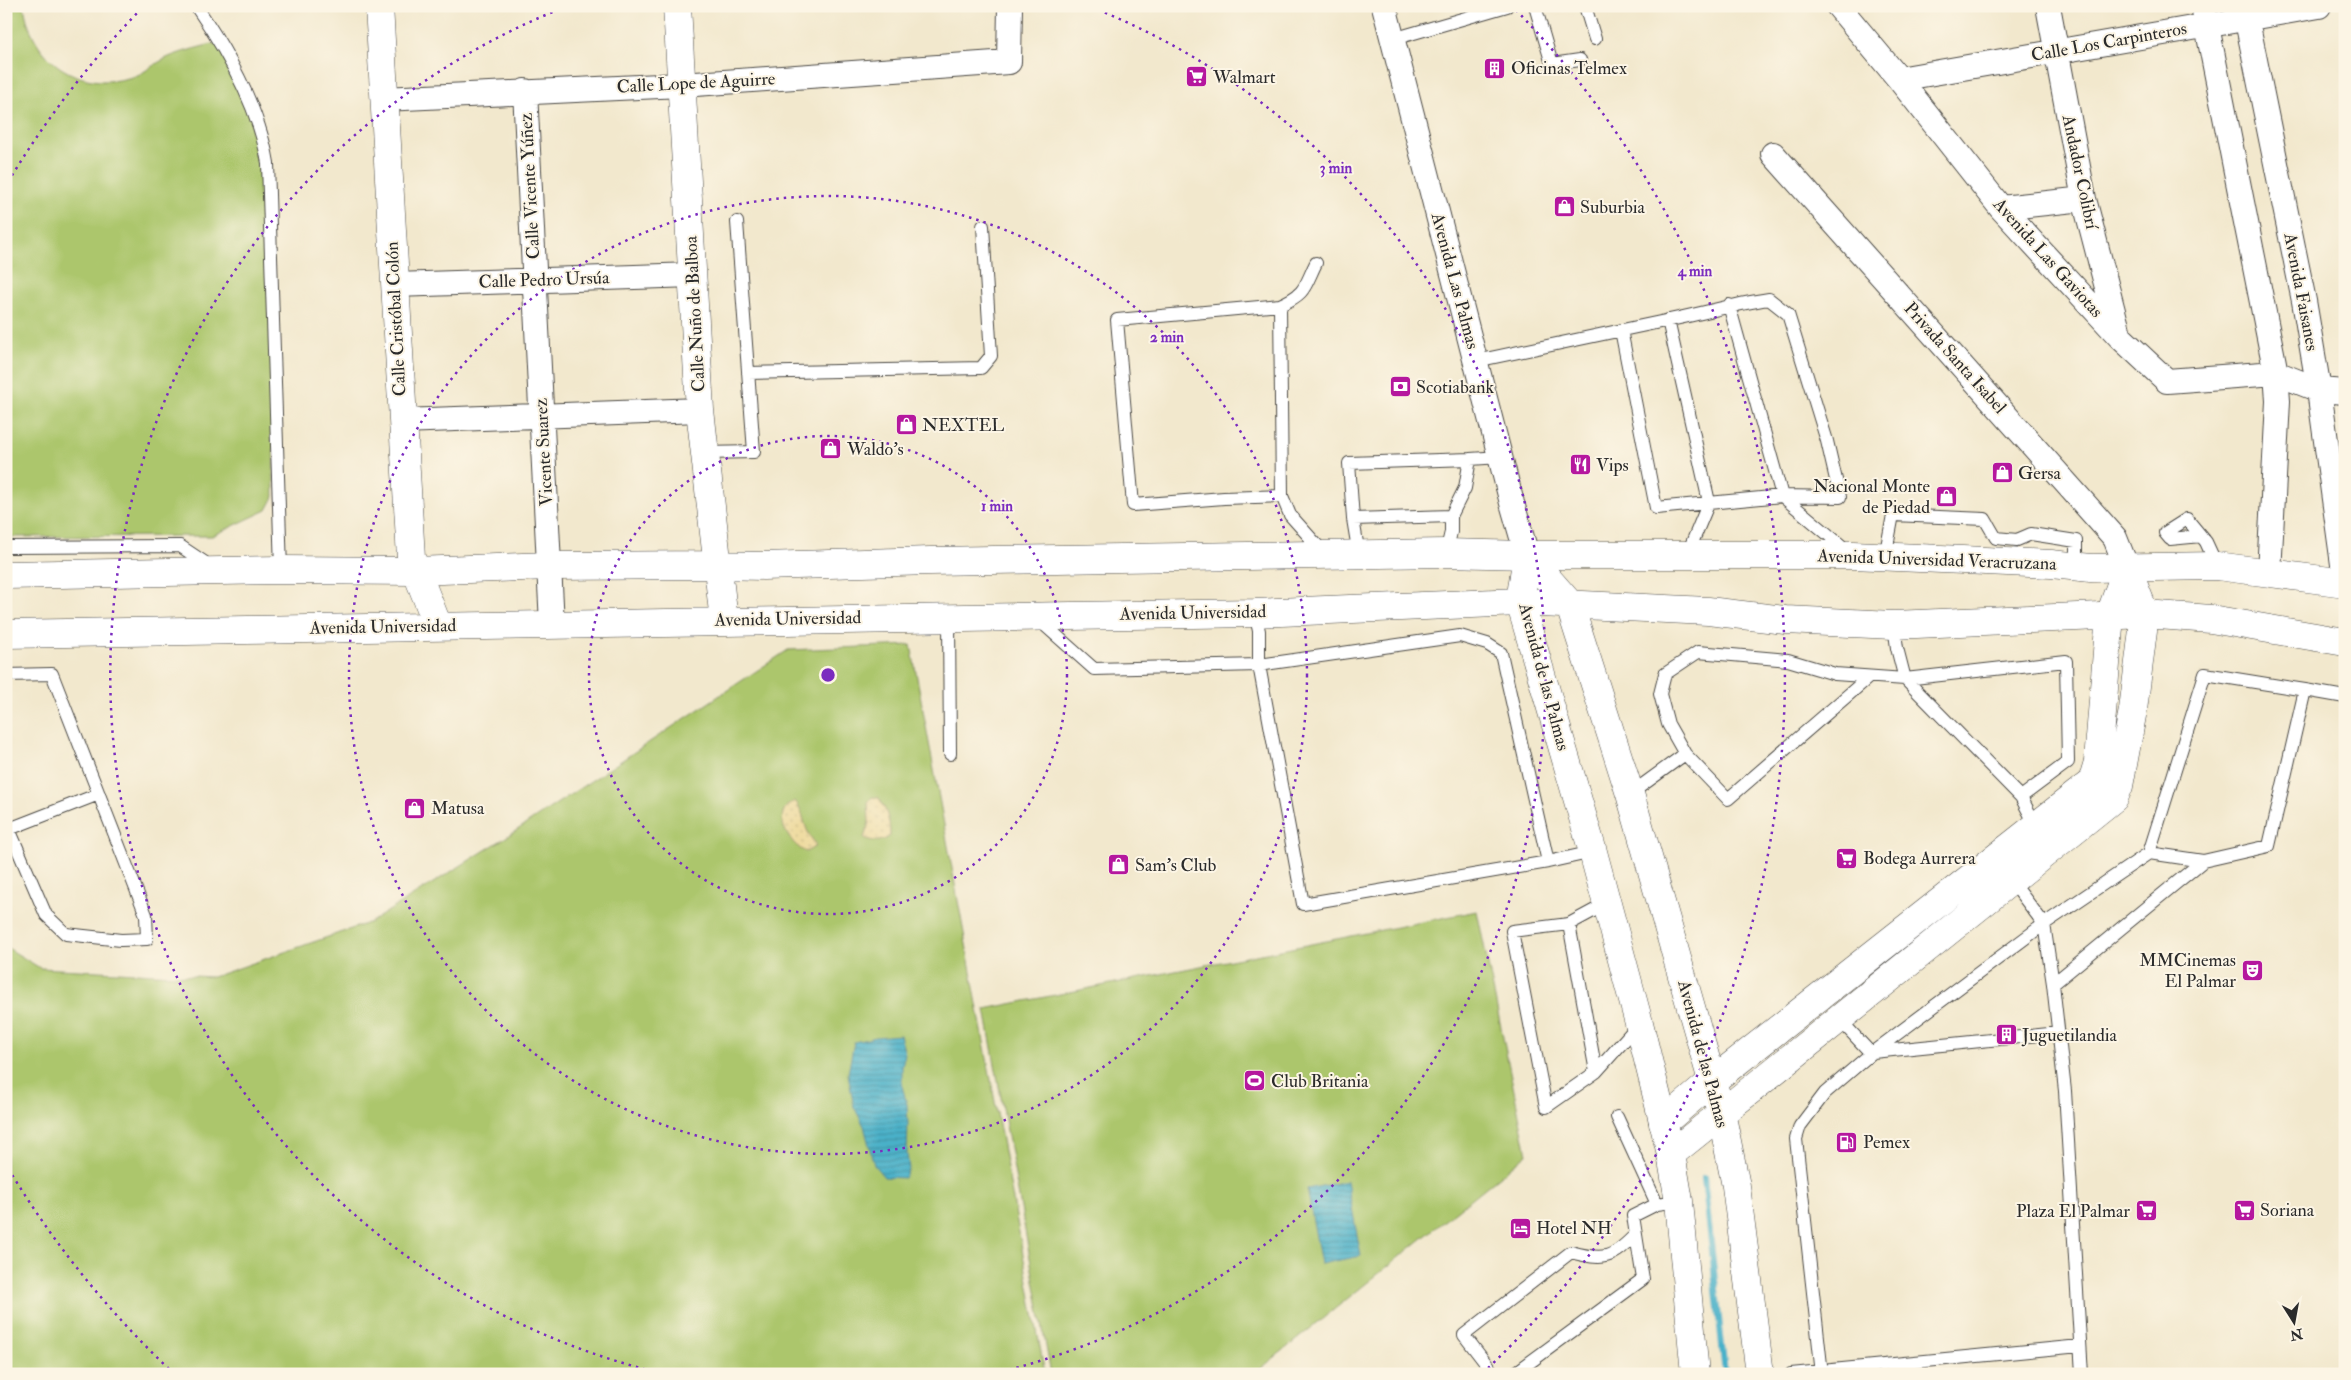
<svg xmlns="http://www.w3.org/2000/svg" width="2351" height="1380" font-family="'IM FELL Double Pica',serif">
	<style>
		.green { fill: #acc66c; stroke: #6c784c }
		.sand { fill: url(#sand-dots); stroke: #8c8264 }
		.water { fill: url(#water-rules); stroke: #3a6e7a }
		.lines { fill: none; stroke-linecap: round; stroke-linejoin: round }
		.stream { stroke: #4ab1c9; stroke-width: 6 }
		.lane-casing { stroke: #494743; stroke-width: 14 }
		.street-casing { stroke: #494743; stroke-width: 26 }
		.secondary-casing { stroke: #494743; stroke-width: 29 }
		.primary-casing { stroke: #494743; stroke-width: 29 }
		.lane { stroke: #fff; stroke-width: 12 }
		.street { stroke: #fff; stroke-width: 24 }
		.secondary { stroke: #fff; stroke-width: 28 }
		.primary { stroke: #fff; stroke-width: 28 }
		.ring { fill: none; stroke: #7b2cbf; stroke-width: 2.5; stroke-dasharray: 2.5 5 }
		.labels { text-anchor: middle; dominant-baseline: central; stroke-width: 4; stroke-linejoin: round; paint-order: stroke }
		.street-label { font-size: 18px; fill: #2b2b2b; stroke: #fcf5e5 }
		.poi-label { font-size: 18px; fill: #2b2b2b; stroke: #fcf5e5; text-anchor: start }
		.centre { fill: #7b2cbf; stroke: #fcf5e5; stroke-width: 2.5 }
		.ring-label { font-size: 15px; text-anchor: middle; font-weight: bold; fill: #7b2cbf; stroke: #fcf5e5; stroke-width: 4; stroke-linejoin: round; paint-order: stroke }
	</style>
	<defs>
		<pattern id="sand-dots" width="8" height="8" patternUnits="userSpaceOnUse" patternTransform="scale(1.25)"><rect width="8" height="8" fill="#eeda9e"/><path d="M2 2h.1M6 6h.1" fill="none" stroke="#cb8" stroke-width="1.8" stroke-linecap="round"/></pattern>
		<pattern id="water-rules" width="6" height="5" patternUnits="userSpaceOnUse" patternTransform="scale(1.25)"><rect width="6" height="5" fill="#4ab1c9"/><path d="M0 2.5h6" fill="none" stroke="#3e90a3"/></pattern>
	</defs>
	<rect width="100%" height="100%" fill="#fcf5e5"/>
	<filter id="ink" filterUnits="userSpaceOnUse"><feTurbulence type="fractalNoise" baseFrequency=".02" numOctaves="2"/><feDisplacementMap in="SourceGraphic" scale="10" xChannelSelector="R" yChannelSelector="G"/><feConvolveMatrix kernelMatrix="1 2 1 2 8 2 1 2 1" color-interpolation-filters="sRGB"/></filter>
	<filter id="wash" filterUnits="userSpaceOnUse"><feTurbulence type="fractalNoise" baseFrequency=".0096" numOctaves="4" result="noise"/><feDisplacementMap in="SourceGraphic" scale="20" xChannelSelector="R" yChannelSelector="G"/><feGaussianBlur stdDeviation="1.12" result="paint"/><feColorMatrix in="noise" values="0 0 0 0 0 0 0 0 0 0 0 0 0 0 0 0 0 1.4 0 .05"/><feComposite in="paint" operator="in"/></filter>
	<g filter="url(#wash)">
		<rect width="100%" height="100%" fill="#f2e8cd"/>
		<path class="green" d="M6 6H24C32 60 78 93 132 77 143 74 151 66 161 61 176 52 202 47 219 42L255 119 272 297 274 497 267 510 212 536 6 537Z
			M911 645 1045 1374H6V947L40 968 213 977 371 922 511 834 788 650Z
			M1477 911 1527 1154 1254 1374H1051L985 1009Z"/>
		<path class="sand" d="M872 797 879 798C887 811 890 821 890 836 882 843 873 842 864 838L869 822 868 802Z
			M795 801C803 809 803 822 808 832 810 837 814 841 816 846L806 852C788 844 769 811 795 801Z"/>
		<path class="water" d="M900 1035 905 1054 902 1067V1086L907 1104 908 1123 907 1154 909 1169 904 1178 884 1177 874 1165 864 1126 854 1107 848 1074 854 1042 876 1037Z
			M1347 1181 1361 1256 1321 1264 1307 1189Z"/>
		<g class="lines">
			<path class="stream" d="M1704 1177 1725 1374"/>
		</g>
	</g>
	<g filter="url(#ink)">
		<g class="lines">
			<defs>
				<path id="lane" d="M196 6C227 51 259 109 268 163L281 570
					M1535 6 1552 64 1580 60
					M1585 6 1595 39
					M1393 39 1507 6
					M1280 305C1307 293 1304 287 1316 263
					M1729 305 1782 496 1849 552
					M1668 320 1709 502 1687 555
					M1476 361C1539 348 1602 334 1665 321 1700 314 1734 304 1769 299L1788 314 1827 441 1840 497 1782 496 1656 508 1621 330
					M748 373 981 368 991 356 983 226
					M705 453 754 452 737 222
					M1470 459 1349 463 1353 519 1451 516 1465 488 1470 459 1501 457
					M1282 496 1224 498 1133 505 1117 320 1280 305 1282 496 1290 515 1324 553
					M1353 519 1359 555
					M2201 536 2170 539 2165 533 2187 519 2206 542 2217 566
					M6 547 180 546 213 568
					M1446 553 1451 532V516
					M1885 557 1893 515 1985 519 1996 538 2017 540 2031 534 2076 541V566
					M949 616 950 754
					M1039 620 1094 669 1259 665V631L1255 613
					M6 675 52 674 146 915 147 939 121 940 66 934 46 915 6 822
					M1869 677 1728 799 1685 754 1668 724 1660 694 1665 674 1698 652 1788 660 1835 674 1905 679 2021 797 2068 762 2066 661 1905 679 1897 648 1894 625
					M2305 690 2345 697
					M1630 794 1685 754
					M2021 797 2036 826
					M9 829 99 794
					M1548 862 1501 653 1487 644 1460 636 1259 665 1303 904 1548 862 1593 852
					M2010 879 2044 924 2053 984
					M1569 924 1606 904
					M1840 1020 1867 1049 1873 1052 2059 1033
					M1596 1072 1569 924 1512 931 1546 1107 1596 1072 1638 1025
					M1617 1117 1657 1204
					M1494 1374 1464 1335 1571 1252C1604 1261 1612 1259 1636 1234
					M1514 1374 1643 1279 1633 1216 1657 1204 1679 1201
					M1791 1374 2080 1346
					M1822 1374 1796 1139 1800 1126 1825 1093 1873 1052 2044 924 2149 853 2205 674 2305 690 2269 846 2203 861 2149 853
					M2082 1374 2065 1091 2053 984 2203 861"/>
				<path id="street" d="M1384 6 1512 503 1527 555
					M1838 6 1899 79 2001 208 2120 337 2167 381 2276 373 2319 390 2345 392
					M2048 6 2084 199 2119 334
					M2203 6 2276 373 2278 401 2269 573
					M2244 6 2304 301 2319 390 2345 579
					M1899 79 2319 6
					M525 91 552 624
					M383 99 681 85 1009 62 1010 6
					M1773 154 2115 538 2127 568
					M2001 208 2084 199
					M395 285 693 275
					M402 421 700 410"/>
				<path id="secondary" d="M379 6 411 558 438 626
					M677 6 700 410 724 621
					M6 575 281 570 415 571 549 566 718 565 763 566 930 561 1446 553 1527 555
					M6 634 1255 613 1520 602
					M1663 1123 1711 1082 2092 782 2098 762 2110 615 2127 568
					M1671 1154 2114 798 2119 786 2133 710 2145 614 2127 568"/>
				<path id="primary" d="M1527 555 1569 603 1630 794 1721 1112 1736 1186 1760 1374
					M1527 555 1520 602 1593 852 1639 1023 1671 1154 1679 1201 1695 1374
					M1527 555H1853L2051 564 2091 568 2217 566 2345 583
					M1520 602 1708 611 1785 620 1894 625 2145 614 2211 619 2345 642"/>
			</defs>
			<use href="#lane" class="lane-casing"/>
			<use href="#street" class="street-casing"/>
			<use href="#secondary" class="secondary-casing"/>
			<use href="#primary" class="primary-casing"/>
			<use href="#lane" class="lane"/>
			<use href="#street" class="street"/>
			<use href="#secondary" class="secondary"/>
			<use href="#primary" class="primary"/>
		</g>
	</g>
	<g class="ring">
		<circle cx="828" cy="675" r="239"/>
		<circle cx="828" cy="675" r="479"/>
		<path d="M660 1373A718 718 0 0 1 565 7M1091 7A718 718 0 0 1 996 1373"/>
		<path d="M169 1369A957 957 0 0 1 8 1168M8 182A957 957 0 0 1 140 10M1516 10A957 957 0 0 1 1487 1369"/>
	</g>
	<defs>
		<symbol id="building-square" viewBox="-11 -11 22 22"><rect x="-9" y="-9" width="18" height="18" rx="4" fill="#b5179e" stroke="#fcf5e5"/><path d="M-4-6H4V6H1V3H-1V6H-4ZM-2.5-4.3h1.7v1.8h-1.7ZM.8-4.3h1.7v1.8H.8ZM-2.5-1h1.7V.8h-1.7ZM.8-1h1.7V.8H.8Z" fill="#fff"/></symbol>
		<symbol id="supermarket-square" viewBox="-11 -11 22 22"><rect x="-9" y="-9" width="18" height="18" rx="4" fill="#b5179e" stroke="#fcf5e5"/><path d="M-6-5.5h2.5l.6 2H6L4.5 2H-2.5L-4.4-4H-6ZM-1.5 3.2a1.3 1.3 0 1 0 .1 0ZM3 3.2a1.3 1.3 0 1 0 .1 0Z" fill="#fff"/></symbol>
		<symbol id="shop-square" viewBox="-11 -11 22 22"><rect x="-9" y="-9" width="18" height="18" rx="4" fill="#b5179e" stroke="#fcf5e5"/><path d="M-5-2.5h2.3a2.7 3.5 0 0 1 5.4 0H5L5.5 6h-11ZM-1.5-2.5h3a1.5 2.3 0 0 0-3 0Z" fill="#fff"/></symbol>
		<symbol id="bank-square" viewBox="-11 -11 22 22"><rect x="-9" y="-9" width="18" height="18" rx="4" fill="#b5179e" stroke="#fcf5e5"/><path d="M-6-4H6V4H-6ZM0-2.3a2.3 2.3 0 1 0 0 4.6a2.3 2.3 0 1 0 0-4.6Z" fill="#fff"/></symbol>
		<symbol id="restaurant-square" viewBox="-11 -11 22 22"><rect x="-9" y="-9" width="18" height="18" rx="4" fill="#b5179e" stroke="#fcf5e5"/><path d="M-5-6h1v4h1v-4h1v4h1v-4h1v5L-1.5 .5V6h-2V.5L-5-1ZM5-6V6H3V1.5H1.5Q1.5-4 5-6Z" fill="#fff"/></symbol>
		<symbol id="theatre-square" viewBox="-11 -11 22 22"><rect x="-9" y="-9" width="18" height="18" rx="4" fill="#b5179e" stroke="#fcf5e5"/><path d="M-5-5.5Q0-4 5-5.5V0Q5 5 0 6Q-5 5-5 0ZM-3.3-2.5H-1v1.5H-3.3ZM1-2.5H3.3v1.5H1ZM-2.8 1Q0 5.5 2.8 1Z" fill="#fff"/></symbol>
		<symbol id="stadium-square" viewBox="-11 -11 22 22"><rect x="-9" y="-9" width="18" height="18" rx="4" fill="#b5179e" stroke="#fcf5e5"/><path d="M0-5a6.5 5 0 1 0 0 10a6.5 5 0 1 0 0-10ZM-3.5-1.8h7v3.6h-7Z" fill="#fff"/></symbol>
		<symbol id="fuel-square" viewBox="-11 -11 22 22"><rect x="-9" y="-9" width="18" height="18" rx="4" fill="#b5179e" stroke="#fcf5e5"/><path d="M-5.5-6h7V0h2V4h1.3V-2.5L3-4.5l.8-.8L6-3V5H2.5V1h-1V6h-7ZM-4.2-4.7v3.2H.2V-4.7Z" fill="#fff"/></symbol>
		<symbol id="hotel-square" viewBox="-11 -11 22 22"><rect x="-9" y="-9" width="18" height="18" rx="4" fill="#b5179e" stroke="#fcf5e5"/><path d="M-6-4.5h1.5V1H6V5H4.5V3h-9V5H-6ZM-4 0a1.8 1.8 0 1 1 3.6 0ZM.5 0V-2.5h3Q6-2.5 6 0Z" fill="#fff"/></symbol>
	</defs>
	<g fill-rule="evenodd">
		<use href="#building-square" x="1482" y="56" width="25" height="25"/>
		<use href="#supermarket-square" x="1184" y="64" width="25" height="25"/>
		<use href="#shop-square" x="1552" y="194" width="25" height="25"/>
		<use href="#bank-square" x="1388" y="374" width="25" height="25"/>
		<use href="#shop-square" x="894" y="412" width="25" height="25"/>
		<use href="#shop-square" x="818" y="436" width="25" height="25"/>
		<use href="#restaurant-square" x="1568" y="452" width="25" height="25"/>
		<use href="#shop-square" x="1990" y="460" width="25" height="25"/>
		<use href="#shop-square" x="1934" y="484" width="25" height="25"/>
		<use href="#shop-square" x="402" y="796" width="25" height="25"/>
		<use href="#supermarket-square" x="1834" y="846" width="25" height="25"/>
		<use href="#shop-square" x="1106" y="852" width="25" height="25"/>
		<use href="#theatre-square" x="2240" y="958" width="25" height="25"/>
		<use href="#building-square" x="1994" y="1022" width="25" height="25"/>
		<use href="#stadium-square" x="1242" y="1068" width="25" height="25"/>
		<use href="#fuel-square" x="1834" y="1130" width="25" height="25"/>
		<use href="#supermarket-square" x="2232" y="1198" width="25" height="25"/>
		<use href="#supermarket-square" x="2134" y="1198" width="25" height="25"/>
		<use href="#hotel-square" x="1508" y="1216" width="25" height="25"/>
	</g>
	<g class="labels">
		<g class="street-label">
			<text transform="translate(2109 42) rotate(-10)">Calle Los Carpinteros</text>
			<text transform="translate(696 83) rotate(-3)">Calle Lope de Aguirre</text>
			<text transform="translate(2080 172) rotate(78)">Andador Colibrí</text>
			<text transform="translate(530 186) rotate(-93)">Calle Vicente Yúñez</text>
			<text transform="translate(2048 258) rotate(48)">Avenida Las Gaviotas</text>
			<text transform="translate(544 280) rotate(-2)">Calle Pedro Ursúa</text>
			<text transform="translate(1455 281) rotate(75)">Avenida Las Palmas</text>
			<text transform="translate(2301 292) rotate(79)">Avenida Faisanes</text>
			<text transform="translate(695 314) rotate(-93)">Calle Nuño de Balboa</text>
			<text transform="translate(396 319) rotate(-93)">Calle Cristóbal Colón</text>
			<text transform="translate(1955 358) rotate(48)">Privada Santa Isabel</text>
			<text transform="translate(544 452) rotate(-93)">Vicente Suarez</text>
			<text transform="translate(1937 560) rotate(2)">Avenida Universidad Veracruzana</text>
			<text transform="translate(1193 613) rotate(-1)">Avenida Universidad</text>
			<text transform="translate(788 619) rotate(-1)">Avenida Universidad</text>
			<text transform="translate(383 627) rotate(-1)">Avenida Universidad</text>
			<text transform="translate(1544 677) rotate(75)">Avenida de las Palmas</text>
			<text transform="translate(1703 1054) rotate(75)">Avenida de las Palmas</text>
		</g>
		<g class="poi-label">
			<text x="1511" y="68">Oficinas Telmex</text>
			<text x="1213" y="77">Walmart</text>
			<text x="1580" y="207">Suburbia</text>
			<text x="1416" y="387">Scotiabank</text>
			<text x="922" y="425">NEXTEL</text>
			<text x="847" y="449">Waldo's</text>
			<text x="1596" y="465">Vips</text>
			<text x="2018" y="473">Gersa</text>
			<text x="1930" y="486" text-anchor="end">Nacional Monte<tspan x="1930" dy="21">de Piedad</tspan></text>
			<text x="431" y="808">Matusa</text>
			<text x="1863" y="858">Bodega Aurrera</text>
			<text x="1135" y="865">Sam's Club</text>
			<text x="2236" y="960" text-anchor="end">MMCinemas<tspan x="2236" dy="21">El Palmar</tspan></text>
			<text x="2022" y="1035">Juguetilandia</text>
			<text x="1271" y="1081">Club Britania</text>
			<text x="1863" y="1142">Pemex</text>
			<text x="2260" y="1210">Soriana</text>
			<text x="2130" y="1211" text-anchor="end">Plaza El Palmar</text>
			<text x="1536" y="1228">Hotel NH</text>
		</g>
	</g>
	<circle cx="828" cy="675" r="8" class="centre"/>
	<g class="ring-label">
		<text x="1336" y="173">3 min</text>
		<text x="1695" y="276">4 min</text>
		<text x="1167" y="342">2 min</text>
		<text x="997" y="511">1 min</text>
	</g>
	<rect width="2351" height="1380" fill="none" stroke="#fcf5e5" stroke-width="25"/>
	<g transform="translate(2294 1322) rotate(169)" stroke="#fcf5e5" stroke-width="4" paint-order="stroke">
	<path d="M0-4L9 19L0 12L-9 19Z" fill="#2b2b2b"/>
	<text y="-8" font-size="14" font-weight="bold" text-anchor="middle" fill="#2b2b2b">N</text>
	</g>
</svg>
